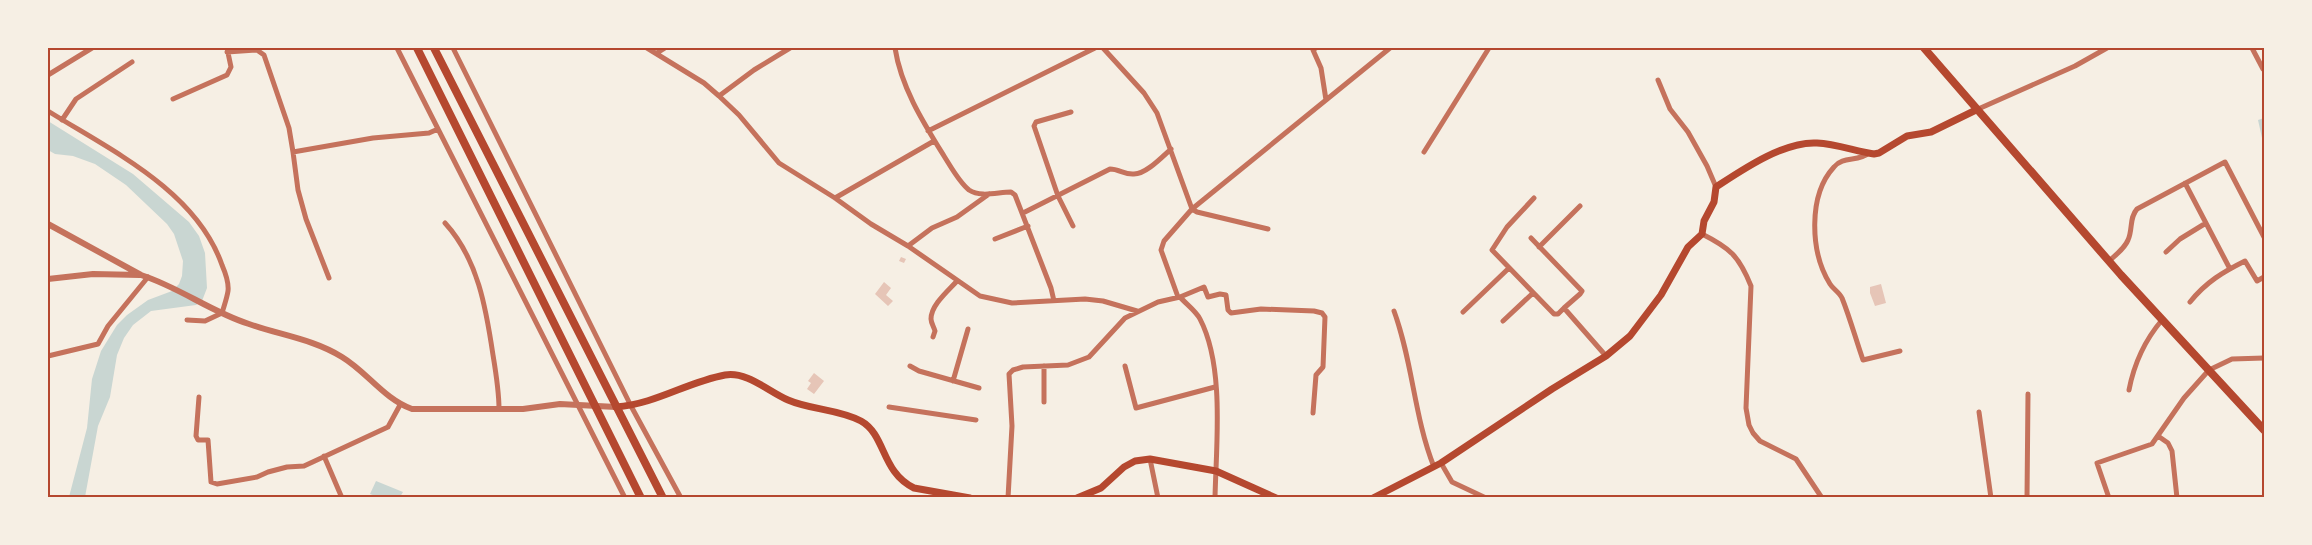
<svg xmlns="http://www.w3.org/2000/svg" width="2312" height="545" font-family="Spectral,serif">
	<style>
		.water { fill: #c9d6d2 }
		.building { fill: #e6c5b7 }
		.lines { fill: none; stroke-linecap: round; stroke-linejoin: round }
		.minor { stroke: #c5725c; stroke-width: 5 }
		.tertiary { stroke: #c5725c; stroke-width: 6 }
		.secondary { stroke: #b5482f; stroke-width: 7 }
		.primary { stroke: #b5482f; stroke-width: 8 }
		.trunk { stroke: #b5482f; stroke-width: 8 }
		.neatline { fill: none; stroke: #b5482f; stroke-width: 2 }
	</style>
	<rect width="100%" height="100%" fill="#f6efe4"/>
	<path class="water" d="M2264 118V147L2258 120Z
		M48 121 133 174 189 222 199 236 205 253 207 288 202 301 196 305 151 311 133 325 124 338 117 355 110 397 98 426 85 497H69L87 428 92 379 101 351 117 325 127 315 148 300 172 291 179 284 182 276 183 261 174 234 167 224 126 185 95 164 73 156 55 154 48 150Z
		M376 481 403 492 400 497H378L370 494Z"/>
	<path class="building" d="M901 257 906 259 904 263 899 261Z
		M884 282 891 288 886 295 893 301 888 306 875 294Z
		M1881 284 1886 303 1875 306 1870 293V287Z
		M814 373 824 381 814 394 807 389 811 383 808 381Z"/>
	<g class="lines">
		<path class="minor" d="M397 48 625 498
			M453 48 631 406 681 498
			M647 48 704 83 719 96 739 115 779 163 835 198 871 224 908 246 980 296 1012 303 1085 299 1103 301 1137 311
			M895 48C901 87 923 122 944 156 951 167 959 182 969 190 981 198 998 192 1011 192L1015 195 1051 288 1054 301
			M1103 48 1144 93 1157 113 1192 209 1164 241 1161 250 1178 297
			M2252 48 2263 69
			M227 52 257 50 264 55 289 128 293 152
			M657 53 665 48
			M48 75 92 48
			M1658 80 1670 109 1688 132 1707 166 1716 187
			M719 96 754 70 790 48
			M173 99 227 75 231 67 227 48
			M1326 100 1390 48
			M1976 110 2075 66 2107 48
			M48 111C110 150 196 190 222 265 225 272 229 283 228 291 227 298 224 306 222 313L205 321 187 320
			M1071 112 1036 122 1034 126 1058 196 1073 226
			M62 120 76 99 132 62
			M928 131 1095 48
			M1424 152 1489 48
			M1869 153C1858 162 1843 156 1834 167 1808 195 1810 252 1830 284 1833 289 1839 292 1842 298 1850 318 1856 340 1863 360L1900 351
			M2185 183 2230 269
			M835 198 934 141
			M1534 198 1507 227 1492 250 1554 314H1558L1564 308
			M1023 213 1110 169C1119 169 1125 175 1134 174 1146 174 1162 157 1171 149
			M445 223C478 259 486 308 493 355 496 373 499 391 499 409
			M1268 229 1197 212 1192 209 1326 100 1321 68 1313 50 1316 48
			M1702 234C1730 248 1739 256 1751 286L1746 408 1749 425 1753 433 1760 441 1796 459 1822 498
			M1531 238 1582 291 1580 294 1564 308 1606 356
			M995 239 1028 226
			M908 246 932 228 957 217 989 194
			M1539 247 1580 206
			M2166 252 2180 239 2206 223
			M2109 261C2116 255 2125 248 2128 240 2133 229 2129 218 2137 209L2225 162 2264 237
			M329 278 306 219 298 190 293 152 373 138 429 133 438 129
			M1180 297 1204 287 1208 297 1220 294 1226 295 1228 310 1231 313 1261 309 1314 311 1322 313 1325 317 1323 367 1316 375 1313 413
			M2190 302C2206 282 2223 272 2245 261L2257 281 2264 277
			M1394 311C1413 363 1414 417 1434 467
			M1463 312 1509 268
			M1503 321 1533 293
			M933 337 935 331C934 327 931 323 931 319 931 305 948 291 957 281
			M48 356 98 344 108 326 148 277
			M910 366 919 371 979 388
			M1044 366V402
			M1125 366 1136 408 1215 387
			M953 381 968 329
			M2129 390C2134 364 2145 340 2162 320
			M199 397 196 436 198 440H208L211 482 217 484 257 477 268 472 287 467 304 466 388 427 400 405
			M889 407 976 420
			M1979 412 1991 498
			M2158 436 2168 443 2172 451 2177 498
			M324 456 342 498
			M1150 459 1158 498
			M1441 463 1452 482 1486 498
			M1008 498 1012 426 1009 374 1013 370 1023 367 1068 365 1089 357 1125 318 1158 302 1180 297C1186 304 1196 311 1200 319 1225 367 1216 446 1215 498
			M2027 498 2028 394
			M2109 498 2097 463 2152 444 2184 398 2209 370 2232 359 2264 358"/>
		<path class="tertiary" d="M48 224 141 275C179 287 211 312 249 324 280 335 313 339 342 357 367 372 384 399 412 409H523L560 404 616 407
			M48 279 93 274 140 275"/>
		<path class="secondary" d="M616 407C656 404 687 382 725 375 747 371 769 392 788 400 811 410 838 409 861 421 886 435 881 472 914 488L970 498
			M1077 498 1101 488 1124 467 1135 461 1150 459 1216 471 1276 498
			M1373 498 1441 463 1552 389 1606 356 1630 336 1661 295 1688 247 1702 234 1704 221 1714 202 1716 187C1742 170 1784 141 1817 143 1836 144 1855 151 1874 154L1879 153 1907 136 1931 132 1976 110"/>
		<path class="primary" d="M1924 48 2121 275 2264 430"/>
		<path class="trunk" d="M417 48 641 498
			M434 48 663 498"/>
	</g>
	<rect width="2312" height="545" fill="none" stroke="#f6efe4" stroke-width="98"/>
	<rect x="49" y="49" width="2214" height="447" class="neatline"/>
</svg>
